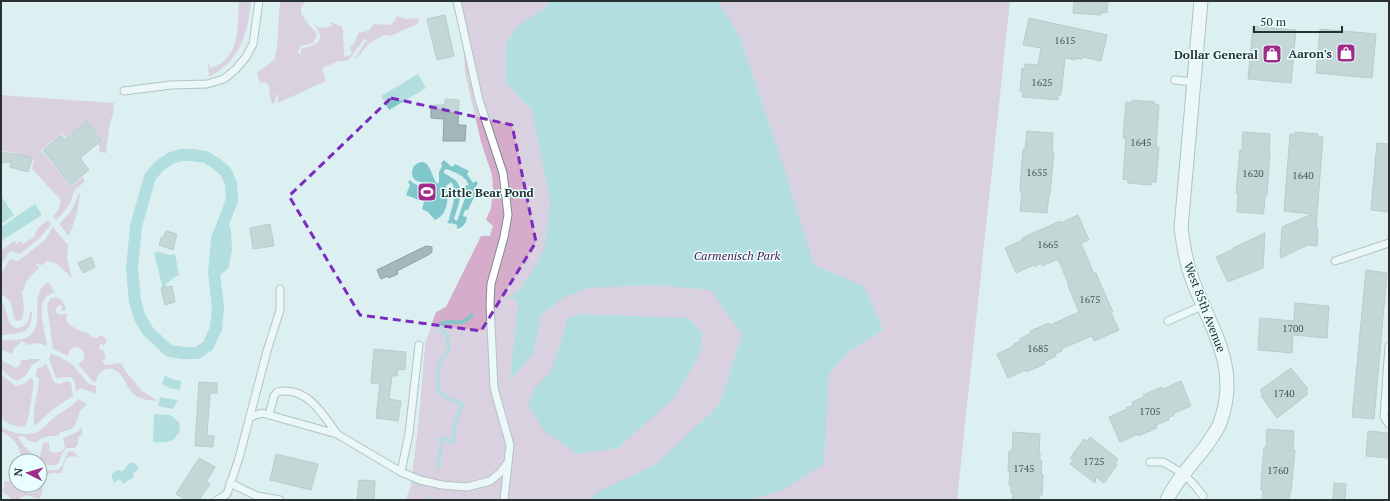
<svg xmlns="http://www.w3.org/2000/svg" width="1390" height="501" font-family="'PT Serif',serif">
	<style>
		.green { fill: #d5acc9 }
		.water { fill: #7fc7cb; fill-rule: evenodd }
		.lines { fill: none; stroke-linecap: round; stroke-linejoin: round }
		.stream { stroke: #7fc7cb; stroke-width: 3.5 }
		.canal { stroke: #7fc7cb; stroke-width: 12 }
		.building { fill: #a5b8b9; stroke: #8ea0a2 }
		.lane-casing { stroke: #7b8e8f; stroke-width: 9 }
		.street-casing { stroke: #7b8e8f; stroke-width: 15 }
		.lane { stroke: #fff; stroke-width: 7 }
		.street { stroke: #fff; stroke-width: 13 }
		.marked { fill: none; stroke: #7b2cbf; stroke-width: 3; stroke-dasharray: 8 5; stroke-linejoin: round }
		.labels { text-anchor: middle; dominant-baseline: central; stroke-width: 3; stroke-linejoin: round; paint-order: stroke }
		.number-label { font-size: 10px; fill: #495354 }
		.poi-label { font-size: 12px; font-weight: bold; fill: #2a3132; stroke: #e9feff; text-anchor: end }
		.park-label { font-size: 12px; font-style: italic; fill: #501845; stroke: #e9feff }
		.street-label { font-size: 12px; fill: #2a3132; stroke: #e9feff }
	</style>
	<rect width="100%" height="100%" fill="#dcf0f1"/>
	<path class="green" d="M239 1H251C248 34 240 61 209 77L208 64H209L211 68C241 59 237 26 239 1Z
		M280 1H305L301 8V13L305 20 316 33 317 35 313 43 300 46 298 53 300 54 302 48C311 47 324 43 319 32 318 29 315 26 314 24L320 28 331 27 332 25 330 22 341 26 343 30 344 55 346 57 352 54 350 48 355 42 358 33 368 31 374 24 389 25 394 22 397 16 405 19 418 18 419 23 391 36 385 35 369 43 356 59 355 58 367 40 364 39 350 58 346 61H339L322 68 326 81 278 103V95L277 94 275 102 273 104C268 99 271 90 268 84L263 82 260 83 257 73 275 59 277 47Z
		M461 1H1010L957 500H405L410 489 413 469 420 406 425 344 436 312 446 307 481 236H490L493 226 486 220 491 208 493 189 492 175 481 142 465 73Z
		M1 95 114 103 113 115 110 122 106 153 99 152 100 147 98 144 103 140 88 121 66 138 62 133 41 150 71 186 83 177 85 181 81 185 75 189 70 203 63 213 56 220 53 216 57 212 61 202 59 198 32 169 34 160 10 152 1 151Z
		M78 194H80L77 213 69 236 59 224C69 215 75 207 78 194Z
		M48 220 51 224 40 238 20 254 10 251 1 265V250L15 241 16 244 20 241 23 244 34 237 38 228Z
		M53 227 68 245 67 259 72 278 57 264 47 261 42 265 37 264 36 266 40 267C33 274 25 280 24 289L22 291C23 299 26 312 21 320L17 321C9 313 17 302 1 294V274L10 259 16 261H18L44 241Z
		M47 283H50L53 291 56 292C31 297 46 329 47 346L38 343 25 345 26 343 21 341 19 345 15 347 12 354 1 350V340C9 339 19 341 26 338 48 327 27 295 47 283Z
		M56 297 62 300 66 308 64 311 61 310 63 308 60 304 56 308V313L61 315 67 313C62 325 79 330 87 333 92 335 90 338 98 338L99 336H103L107 341 104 345 100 344 99 349 104 351 106 359 102 360 105 365 121 363 126 372 142 391 158 401C152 401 145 400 140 398 125 392 128 376 113 369 104 368 97 372 96 382L92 381 78 364C96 355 71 336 68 356L53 349 47 306 50 299Z
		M1 302C9 310 5 323 16 328 26 328 30 320 30 311L32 312C32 335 20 333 1 335Z
		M51 353 71 363 89 384 96 386V394L81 388 76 392 75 382 71 377 56 378 49 359Z
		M29 359H42L33 364 25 376 17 381 11 378 1 369V360L16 368 20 365 21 360H28Z
		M46 363 54 382 59 384 68 381 71 383 73 396 52 410 35 426C30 416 39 392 39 379L35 376 37 371 36 369 44 366Z
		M1 375 16 386 26 383 30 378 34 381 29 415 25 427C15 426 8 425 1 417Z
		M78 399 87 404C84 407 80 410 79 414 74 427 76 429 61 432L58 436C50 436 43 436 37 442L29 441 23 436H18C21 444 28 451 35 455L34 461H22C20 446 14 438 1 431V426C9 433 27 437 37 432 44 429 49 421 56 416 63 411 72 407 78 399Z
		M82 427V434L78 438V445L75 448H66C56 460 65 467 45 465L40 468V461H39L43 443 48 442 49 443V449L51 452C56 453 62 453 65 447L63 438 77 432Z
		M70 451 74 452 78 457C63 453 66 464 61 473 57 474 54 472 51 473 39 476 46 492 39 499L26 495 16 500H13L2 491 5 486 3 482 16 480V485H21L22 488 27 493H35L39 488 42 471C48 468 55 473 60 468 66 463 64 455 70 451Z"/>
	<path class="water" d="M548 1H718L740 37 784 168 814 265 864 286 883 330 849 351 829 374 824 464 781 491 748 500H588L598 492 656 464 719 405 742 335 711 290 656 285 589 288 563 298 541 315 533 354 510 381 518 302 508 297 518 292 536 265 545 246 550 200 532 110 506 84V43L519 25 546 8Z
		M418 74 426 88 389 110 381 96Z
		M444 160 452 167 455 164 469 171 467 174 473 183 476 181 478 183 473 192 476 193 468 210H465L463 216 467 217C466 223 464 227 457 229V225L451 223 450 224 447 222 449 220C451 208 459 192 451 182L446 186C449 198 448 215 435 220L428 212 422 209 424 202 429 198 428 193H426V195H424V193H423L419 200 406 195 410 185 408 182 410 180C414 185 419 186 425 186L428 184 427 182C416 184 408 177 414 166 429 153 431 176 437 184L439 182V172L442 166 441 163ZM446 169C455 172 469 177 469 188L468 185 465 186 466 195 457 221 454 219C457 208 465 192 457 182 454 178 448 176 444 173V171Z
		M1 196 14 215 1 224Z
		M35 204 42 215 1 241V227Z
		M159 252 171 255 175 254 179 275 176 276 166 284 167 292 164 293 154 253Z
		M583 314 688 318 702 332 701 352 675 397 618 448 577 454 544 431 528 405 535 387 550 373 561 342 567 318Z
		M165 375 171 379 181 381 180 390 169 388 162 384Z
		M160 397 170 399 178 400 173 409 158 406Z
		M154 414 170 415 179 422 180 433H178C174 444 163 443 153 442Z
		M129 463C135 462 136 464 139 469L133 473 134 477 123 484 120 479 114 483 112 478V474L117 470 123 471Z"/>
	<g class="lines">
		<path class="stream" d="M438 467 442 438 453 442 455 425 462 404 448 398 439 391C437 382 436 370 441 361 443 357 447 355 449 351L447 334 442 331V323C458 319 458 328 472 315
			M429 500V498"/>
		<path class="canal" d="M214 272 217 239 232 200 231 184 226 172 217 164 206 157 192 155H181L171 158 159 166 150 177 136 226 132 268 135 301 140 318 148 331 169 351 184 353H197L208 346 216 328 218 308 214 272 223 265 226 249 225 230 222 228"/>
	</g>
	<path class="building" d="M1074 1H1108L1107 13 1102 12 1101 15 1073 13Z
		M445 15 454 56 437 60 427 19Z
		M1029 18 1107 35 1101 61 1083 57 1082 59 1075 58V60L1065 58 1061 95H1058V100L1022 97 1023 92 1020 91 1022 68 1025 69V64L1038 65 1041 48 1023 45Z
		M1253 26 1296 30 1291 83 1248 79Z
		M1320 29 1376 34 1372 78 1316 73Z
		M445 99 459 100 458 125H466L465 141H443L444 119 431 118V105H445Z
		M1132 100 1155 102 1154 104 1159 105 1156 147H1159L1156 182H1151V185L1128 183V180L1123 179 1126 138H1123L1126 102 1132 103Z
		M87 121 102 140 80 158 89 170 71 185 43 150 61 135 65 140Z
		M1027 131 1053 133 1052 151 1054 152 1050 194H1049L1047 213 1020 211 1022 192H1020L1022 160 1023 149H1025Z
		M1243 132 1270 134 1269 153H1270L1267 195H1265L1264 210 1262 209 1264 214 1237 212 1238 193H1236L1240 150 1242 151Z
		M1295 132 1318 134V137H1323L1316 228H1318L1317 246 1308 245 1280 258 1282 227 1312 214 1284 211 1290 134 1295 135Z
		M1377 143 1389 144V212L1371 210Z
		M1 152 31 157V159L32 160 28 172 10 167 11 162 1 163Z
		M1078 215 1089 240 1081 243 1094 274 1096 273 1100 283 1113 312 1111 313 1119 330 1094 341 1092 336 1061 349 1062 351 1055 354 1056 356 1044 362 1045 364 1026 372 1025 370 1008 378 997 354 1014 346V344L1020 341V339L1031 333 1030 331 1049 323 1050 325 1079 312 1068 286 1069 285 1058 259 1042 266 1041 263 1035 267 1034 265 1016 273 1005 248 1023 240 1022 238 1060 221 1061 223Z
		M270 224 274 246 253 249 250 228Z
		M166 231 177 234 173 250 159 245 161 238 164 236Z
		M1265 233 1263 268 1228 282 1216 257 1234 249 1233 248Z
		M426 246 432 247V252L430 254 397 271 398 274 389 278 388 276 381 279 377 270Z
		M91 257 95 267 83 273 78 263Z
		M1366 270 1387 273 1374 419 1352 417Z
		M172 286 175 302 165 305 161 288Z
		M1295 303 1329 306 1327 338 1293 335 1292 353 1258 350 1260 318 1294 321Z
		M374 349 406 352 405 370 398 369 397 376H392L389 399 401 401 398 421 376 418 380 384 371 383Z
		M1291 368 1308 389 1306 391 1308 394 1277 418 1261 396 1263 395 1260 390Z
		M1181 381 1191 406 1174 413V415L1168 418 1169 420 1156 425 1157 428 1138 436V434L1120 442 1109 417 1127 409 1126 408 1133 405 1132 402 1144 397 1143 395 1162 387 1163 389Z
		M199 382 217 383V393H210L207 436H214L213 447 195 446Z
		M1267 429 1294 431 1293 450H1295L1291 492H1290L1289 500H1262L1263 490H1261V483L1264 447 1266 448Z
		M1368 431 1389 433V458L1366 456Z
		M1013 432 1040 434 1039 453H1040V461H1042L1041 474 1043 475 1042 495H1039V500H1012L1013 493H1011V485H1009L1010 472H1008L1009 451H1012Z
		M1090 437 1118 459 1115 463 1117 465 1104 483 1096 477 1095 483 1070 464 1073 460 1070 458 1084 439 1087 441Z
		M276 454 318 464 311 490 270 480Z
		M199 458 215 467 206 482 210 484 199 500H186L176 494Z
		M359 480 375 481 374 500H357Z
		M1334 483 1346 484 1345 500H1333Z"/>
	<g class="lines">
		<defs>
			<path id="lane" d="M457 1 479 100 503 173 508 215 504 237 491 284 490 304 494 388 510 445 504 500
				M1175 80 1194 82
				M124 91 171 85 207 84 224 79 236 69 246 57 253 44 259 1
				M1335 261 1389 243
				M1168 321 1204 305
				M1389 346 1384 417 1389 424
				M269 415 274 396 277 392C306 385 323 414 337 434
				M250 417 262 413 337 434 401 472 420 480 442 485 467 487 490 481 500 473 508 462
				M1150 462H1163L1184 474 1196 487 1203 496
				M401 472 409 433 419 345
				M230 483 257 496 280 500
				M217 500 227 494 239 458 267 351 280 310V289"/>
			<path id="street" d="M1167 500C1176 480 1193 463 1206 446 1211 438 1217 431 1220 423 1242 363 1207 325 1190 273 1185 258 1183 243 1181 228L1201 1"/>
		</defs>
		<use href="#lane" class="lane-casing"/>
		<use href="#street" class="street-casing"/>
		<use href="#lane" class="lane"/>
		<use href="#street" class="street"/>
	</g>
	<path d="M0 0H1390V501H0ZM391 98 512 125 536 242 481 331 360 315 289 196Z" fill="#dcf0f1" fill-opacity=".55" fill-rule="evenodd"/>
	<path class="marked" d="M391 98 512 125 536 242 481 331 360 315 289 196Z"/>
	<defs>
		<symbol id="shop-square" viewBox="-11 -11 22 22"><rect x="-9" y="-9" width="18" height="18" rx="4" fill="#9e2c88" stroke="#e9feff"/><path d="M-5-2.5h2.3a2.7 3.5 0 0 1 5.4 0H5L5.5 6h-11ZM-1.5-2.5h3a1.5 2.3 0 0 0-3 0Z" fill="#fff"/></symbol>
		<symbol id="stadium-square" viewBox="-11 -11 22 22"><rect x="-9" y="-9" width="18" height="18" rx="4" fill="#9e2c88" stroke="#e9feff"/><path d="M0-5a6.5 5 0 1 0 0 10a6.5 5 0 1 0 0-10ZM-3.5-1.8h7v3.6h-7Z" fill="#fff"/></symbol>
	</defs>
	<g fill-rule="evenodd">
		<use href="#shop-square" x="1335" y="42" width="22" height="22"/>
		<use href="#shop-square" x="1261" y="43" width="22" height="22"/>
		<use href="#stadium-square" x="416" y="181" width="22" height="22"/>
	</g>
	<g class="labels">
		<g class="number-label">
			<text x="1065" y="40">1615</text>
			<text x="1042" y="82">1625</text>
			<text x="1141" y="142">1645</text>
			<text x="1037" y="172">1655</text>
			<text x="1253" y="173">1620</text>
			<text x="1303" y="175">1640</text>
			<text x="1048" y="244">1665</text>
			<text x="1090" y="299">1675</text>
			<text x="1293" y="328">1700</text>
			<text x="1038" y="348">1685</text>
			<text x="1284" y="393">1740</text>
			<text x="1150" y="411">1705</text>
			<text x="1094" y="461">1725</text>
			<text x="1024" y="468">1745</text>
			<text x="1278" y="470">1760</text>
		</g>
		<g class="poi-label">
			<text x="1332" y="53">Aaron's</text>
			<text x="1258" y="54">Dollar General</text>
			<text x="441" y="192" text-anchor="start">Little Bear Pond</text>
		</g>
		<g class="park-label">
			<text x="737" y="255">Carmenisch Park</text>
		</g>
		<g class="street-label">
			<text transform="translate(1205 307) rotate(69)">West 85th Avenue</text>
		</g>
	</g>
	<rect width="1390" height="501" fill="none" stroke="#2a3132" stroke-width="4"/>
	<g transform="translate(28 473) rotate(275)"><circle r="19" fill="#e9feff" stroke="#9dacad"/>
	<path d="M0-3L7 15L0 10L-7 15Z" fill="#9e2c88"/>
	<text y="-6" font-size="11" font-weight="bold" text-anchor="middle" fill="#2a3132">N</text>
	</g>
	<path d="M1254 26v6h88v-6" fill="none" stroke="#2a3132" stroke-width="2"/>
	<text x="1260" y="26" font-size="12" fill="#2a3132" stroke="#e9feff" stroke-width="3" paint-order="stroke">50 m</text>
</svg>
